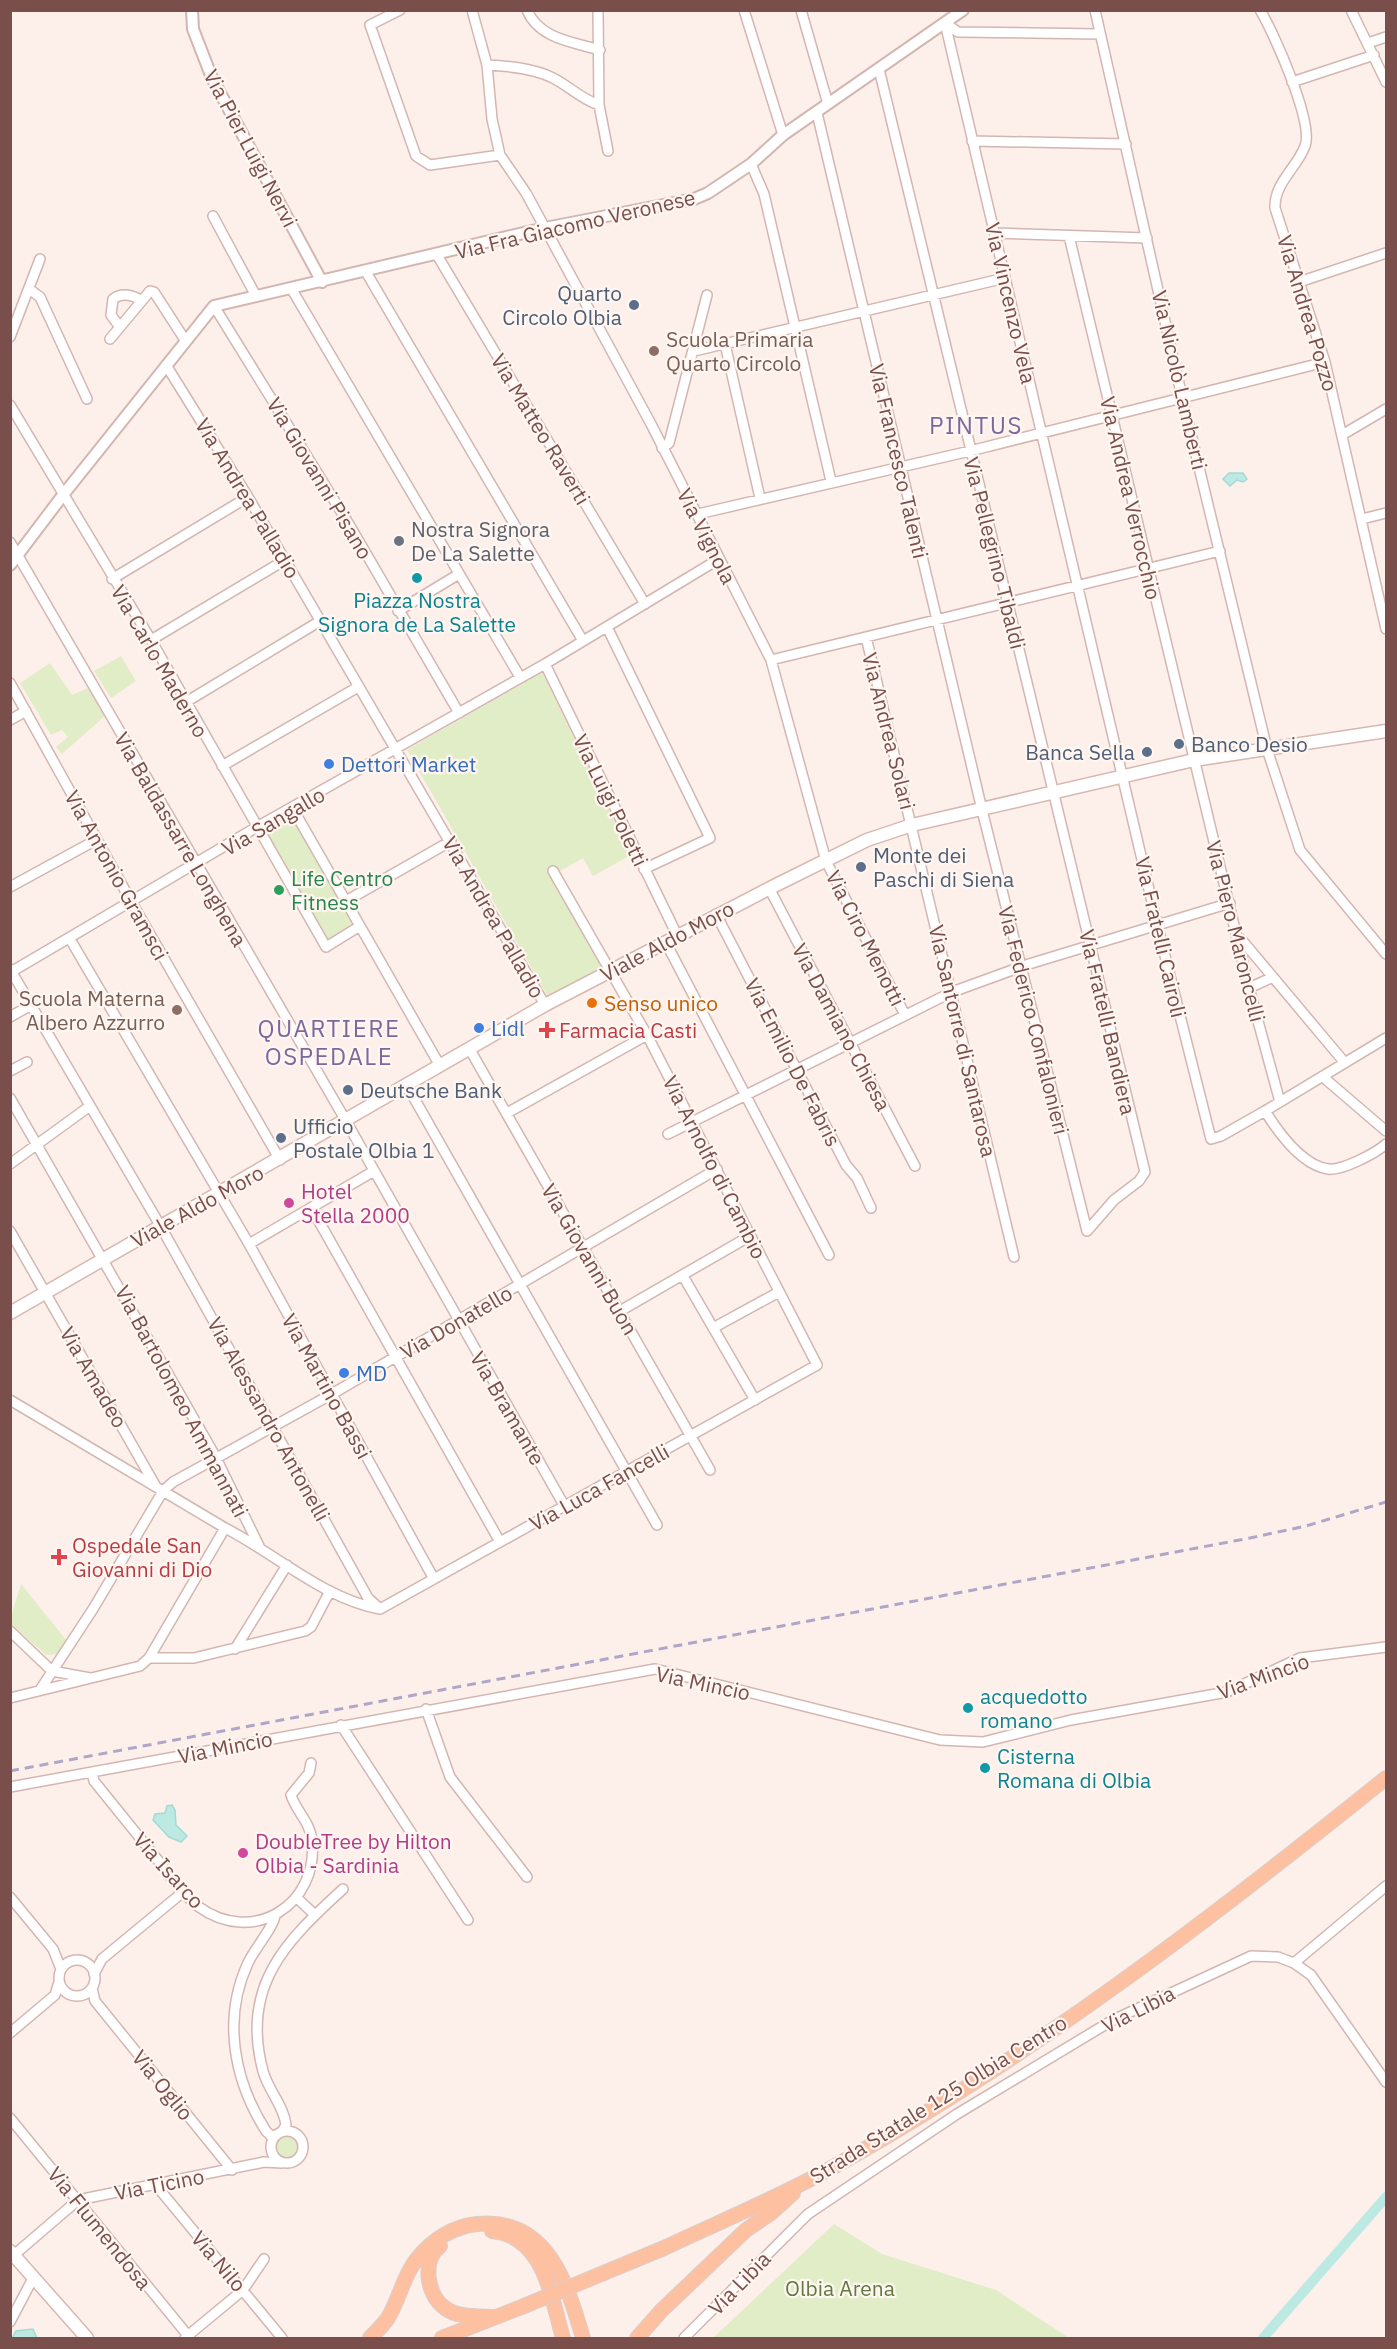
<svg xmlns="http://www.w3.org/2000/svg" width="1397" height="2349" font-family="'IBM Plex Sans',sans-serif">
	<style>
		.green { fill: #e1edc7 }
		.water { fill: #bde9e3; stroke: #a2dbd4; stroke-width: 1.5 }
		.lines { fill: none; stroke-linecap: round; stroke-linejoin: round }
		.canal { stroke: #bde9e3; stroke-width: 10 }
		.minor-casing { stroke: #d3b6b1; stroke-width: 12 }
		.tertiary-casing { stroke: #d3b6b1; stroke-width: 14 }
		.secondary-casing { stroke: #d9b7b1; stroke-width: 15 }
		.primary-casing { stroke: #dacecd; stroke-width: 16 }
		.minor { stroke: #fff; stroke-width: 9 }
		.tertiary { stroke: #fff; stroke-width: 10 }
		.secondary { stroke: #fff; stroke-width: 12 }
		.primary { stroke: #fdc1a1; stroke-width: 14 }
		.rail { stroke: #afa6c9; stroke-width: 3; stroke-dasharray: 9 6; stroke-linecap: butt }
		.primary-bridge-casing { stroke: #dacecd; stroke-width: 16; stroke-linecap: butt }
		.primary-bridge { stroke: #fdc1a1; stroke-width: 14 }
		.service-dot { fill: #5c6f8a; stroke: #fff6f1; stroke-width: 2 }
		.education-dot { fill: #8d6e63; stroke: #fff6f1; stroke-width: 2 }
		.worship-dot { fill: #6b7280; stroke: #fff6f1; stroke-width: 2 }
		.culture-dot { fill: #0f9aa8; stroke: #fff6f1; stroke-width: 2 }
		.shop-dot { fill: #3f7fe0; stroke: #fff6f1; stroke-width: 2 }
		.leisure-dot { fill: #2e9e5b; stroke: #fff6f1; stroke-width: 2 }
		.food-dot { fill: #e8710a; stroke: #fff6f1; stroke-width: 2 }
		.health-dot { fill: #e0444e; stroke: #fff6f1; stroke-width: 2 }
		.hotel-dot { fill: #d1479c; stroke: #fff6f1; stroke-width: 2 }
		.labels { text-anchor: middle; dominant-baseline: central; stroke-width: 4.5; stroke-linejoin: round; paint-order: stroke }
		.street-label { font-size: 21px; fill: #7a4f4b; stroke: #fff6f1 }
		.service-label { font-size: 21px; fill: #4e5e75; stroke: #fff6f1; text-anchor: start }
		.education-label { font-size: 21px; fill: #785e54; stroke: #fff6f1; text-anchor: start }
		.worship-label { font-size: 21px; fill: #5b616d; stroke: #fff6f1; text-anchor: start }
		.culture-label { font-size: 21px; fill: #0d838f; stroke: #fff6f1; text-anchor: start }
		.shop-label { font-size: 21px; fill: #366cbe; stroke: #fff6f1; text-anchor: start }
		.leisure-label { font-size: 21px; fill: #27864d; stroke: #fff6f1; text-anchor: start }
		.food-label { font-size: 21px; fill: #c56008; stroke: #fff6f1; text-anchor: start }
		.health-label { font-size: 21px; fill: #be3a42; stroke: #fff6f1; text-anchor: start }
		.hotel-label { font-size: 21px; fill: #b23c85; stroke: #fff6f1; text-anchor: start }
		.park-label { font-size: 21px; fill: #617a40; stroke: #fff6f1 }
		.quarter-label { font-size: 24px; letter-spacing: 1.5px; fill: #7c689d; stroke: #fff6f1 }
	</style>
	<rect width="100%" height="100%" fill="#fdf0ea"/>
	<path class="green" d="M121 656 136 681 111 698 94 671Z
		M50 663 72 695 88 688 105 716 62 754 56 747 68 737 62 730 51 735 20 683Z
		M542 672 631 855 593 876 583 858 555 874 605 966 548 997 407 750Z
		M290 815 355 925 327 943 265 831Z
		M21 1584 67 1641 59 1654 46 1655 11 1624V1616Z
		M277 2147a10 10 0 1 1 20 0a10 10 0 1 1-20 0Z
		M834 2224 882 2254 996 2290 1069 2338H713Z"/>
	<path class="water" d="M1229 473H1243L1247 479 1243 482 1237 480 1230 486 1223 479Z
		M172 1805 175 1810 176 1825 187 1836 181 1842 169 1837 153 1820 155 1814 165 1813 167 1806Z
		M33 2329 37 2338H12L16 2331Z"/>
	<g class="lines">
		<path class="canal" d="M1263 2338 1386 2197"/>
		<defs>
			<path id="minor" d="M400 10 370 25 416 156 430 165 500 155
				M472 10 487 65 492 119 500 155 526 193 651 424 771 660 826 861 905 1015
				M527 10C539 39 573 42 600 50
				M598 10 599 105 608 151
				M744 10 783 135
				M801 10 828 104
				M1095 10 1182 397 1267 749 1300 850 1386 954
				M1260 10C1274 33 1314 123 1305 146 1297 168 1274 183 1275 208L1325 362 1386 629
				M1351 10 1386 82
				M945 23 1159 932 1211 1139 1221 1136 1265 1111 1386 1038
				M945 23 958 32 1100 34
				M1368 43 1386 37
				M487 65C508 66 534 68 553 78 569 86 581 99 599 105
				M879 69 1145 1172 1139 1181 1114 1200 1087 1231
				M1292 82 1374 55
				M817 113 983 814 1087 1231
				M972 141 1126 144
				M751 164 764 194 831 481
				M213 216 256 296
				M995 233 1147 238
				M1069 236 1249 988 1280 1102
				M437 255 645 604
				M366 272 583 641
				M1299 282 1386 253
				M291 288 520 677
				M29 289 40 297 87 399
				M214 306 350 526 459 713
				M119 326 111 315 113 299C122 292 132 295 141 300
				M10 337 40 259
				M110 339 150 291 154 292 185 340
				M725 344 760 498
				M694 351 1005 278
				M166 365 248 497 545 1005
				M10 405 151 640 326 947 360 926
				M1342 435 1386 409
				M662 448 669 443 707 295
				M698 514 970 451 1325 362
				M1362 519 1386 513
				M10 542 346 1121 565 1507
				M112 579 248 497
				M398 611 459 574
				M607 627 710 838 644 869
				M866 637 1014 1257
				M151 640 285 560
				M771 660 1220 551
				M545 664 677 935
				M10 683 132 903 280 1160
				M186 702 320 621
				M10 720 26 711
				M222 766 358 687
				M293 809 439 1064
				M10 887 96 840
				M769 888 915 1166
				M346 901 451 841
				M716 914 846 1165 857 1178 871 1208
				M70 939 249 1244 434 1579
				M1241 939 1345 1063
				M665 941 829 1255
				M10 969 161 1227 368 1598 380 1609
				M11 972 257 827 545 664 719 559
				M1249 988 1273 977
				M10 1017 31 1005
				M469 1048 710 1470
				M10 1071 27 1062
				M1323 1077 1386 1131
				M406 1084 657 1525
				M10 1098 214 1454 259 1546
				M1265 1111C1278 1132 1302 1165 1328 1169 1342 1171 1376 1153 1386 1144
				M507 1113 647 1035
				M668 1134 952 992 1029 964 1230 903
				M10 1164 90 1106
				M312 1209 500 1542
				M10 1231 155 1485
				M249 1244 374 1171
				M683 1276 755 1400
				M620 1311 750 1236
				M713 1328 779 1292
				M10 1400 225 1528C276 1554 324 1599 380 1609
				M380 1609 817 1365 647 1035 553 871
				M10 1631 52 1671 90 1678
				M235 1649 287 1565
				M149 1658H194L305 1631 311 1627 330 1591
				M40 1690 93 1609 163 1491 173 1482 332 1394 717 1169
				M10 1698 140 1666 149 1658 225 1528
				M426 1709 450 1777 527 1877
				M341 1725 468 1920
				M92 1772 94 1781C115 1807 136 1833 157 1859 170 1876 183 1895 199 1907 253 1946 319 1905 312 1840 310 1822 296 1811 291 1795L309 1773 311 1763
				M10 1787 655 1669 940 1740 983 1742 1071 1720 1227 1692 1300 1658 1386 1647
				M10 1897 53 1949 61 1969
				M297 1898 315 1915
				M275 1915C275 1925 253 1951 248 1963 222 2019 234 2081 266 2131L271 2136 276 2135
				M59 1978a18 18 0 1 1 36 0a18 18 0 1 1-36 0Z
				M1294 1963 1386 1886
				M94 1974 102 1959 183 1892
				M92 1988 95 2001 232 2170
				M10 2033 55 1995 59 1982
				M10 2118 190 2338
				M271 2147a16 16 0 1 1 32 0a16 16 0 1 1-32 0Z
				M282 2132 286 2125C284 2106 268 2090 263 2071 240 1986 286 1941 343 1889
				M155 2184 282 2338
				M14 2255 78 2200 264 2162 282 2163
				M10 2322 31 2282 36 2280
				M185 2338 243 2290 264 2259
				M684 2338 808 2214 957 2114 1113 2020 1251 1956 1278 1957 1294 1963 1311 1975 1386 2082"/>
			<path id="tertiary" d="M192 10 193 29 212 78 322 282
				M10 565 63 495 214 306 545 228 694 199 708 193 751 164 783 135 963 10"/>
			<path id="secondary" d="M10 1313 545 1005 776 885 867 840 912 825 1194 760 1386 731
				M10 2251 87 2338"/>
			<path id="primary" d="M492 2231C545 2236 551 2298 563 2338
				M440 2246C422 2259 426 2295 445 2308 457 2318 481 2316 496 2317
				M664 2248C721 2221 780 2197 835 2166 1031 2057 1212 1918 1386 1778
				M370 2338C376 2332 383 2325 388 2318 399 2300 403 2277 416 2260 432 2240 451 2227 477 2224 548 2217 567 2284 583 2338
				M442 2338 524 2306
				M637 2338 662 2310 746 2230 771 2213 793 2193"/>
		</defs>
		<use href="#minor" class="minor-casing"/>
		<use href="#tertiary" class="tertiary-casing"/>
		<use href="#secondary" class="secondary-casing"/>
		<use href="#primary" class="primary-casing"/>
		<use href="#minor" class="minor"/>
		<use href="#tertiary" class="tertiary"/>
		<use href="#secondary" class="secondary"/>
		<use href="#primary" class="primary"/>
		<path class="rail" d="M10 1771 1250 1538 1306 1526 1386 1502"/>
		<defs>
			<path id="primary-bridge" d="M524 2306 664 2248"/>
		</defs>
		<use href="#primary-bridge" class="primary-bridge-casing"/>
		<use href="#primary-bridge" class="primary-bridge"/>
	</g>
	<g class="service-dot">
		<circle cx="634" cy="305" r="6"/>
		<circle cx="1179" cy="744" r="6"/>
		<circle cx="1147" cy="752" r="6"/>
		<circle cx="861" cy="867" r="6"/>
		<circle cx="348" cy="1090" r="6"/>
		<circle cx="281" cy="1138" r="6"/>
	</g>
	<g class="education-dot">
		<circle cx="654" cy="351" r="6"/>
		<circle cx="177" cy="1010" r="6"/>
	</g>
	<circle class="worship-dot" cx="399" cy="541" r="6"/>
	<g class="culture-dot">
		<circle cx="417" cy="578" r="6"/>
		<circle cx="968" cy="1708" r="6"/>
		<circle cx="985" cy="1768" r="6"/>
	</g>
	<g class="shop-dot">
		<circle cx="329" cy="764" r="6"/>
		<circle cx="479" cy="1028" r="6"/>
		<circle cx="344" cy="1373" r="6"/>
	</g>
	<circle class="leisure-dot" cx="279" cy="890" r="6"/>
	<circle class="food-dot" cx="592" cy="1003" r="6"/>
	<g class="health-dot">
		<path d="M544 1021h6v6h6v6h-6v6h-6v-6h-6v-6h6z"/>
		<path d="M56 1548h6v6h6v6h-6v6h-6v-6h-6v-6h6z"/>
	</g>
	<g class="hotel-dot">
		<circle cx="289" cy="1203" r="6"/>
		<circle cx="243" cy="1853" r="6"/>
	</g>
	<g class="labels">
		<g class="street-label">
			<text transform="translate(251 148) rotate(62)">Via Pier Luigi Nervi</text>
			<text transform="translate(575 224) rotate(-13)">Via Fra Giacomo Veronese</text>
			<text transform="translate(1011 303) rotate(77)">Via Vincenzo Vela</text>
			<text transform="translate(1308 313) rotate(73)">Via Andrea Pozzo</text>
			<text transform="translate(1180 380) rotate(77)">Via Nicolò Lamberti</text>
			<text transform="translate(541 429) rotate(59)">Via Matteo Raverti</text>
			<text transform="translate(899 461) rotate(77)">Via Francesco Talenti</text>
			<text transform="translate(320 478) rotate(59)">Via Giovanni Pisano</text>
			<text transform="translate(248 498) rotate(59)">Via Andrea Palladio</text>
			<text transform="translate(1131 498) rotate(77)">Via Andrea Verrocchio</text>
			<text transform="translate(707 536) rotate(63)">Via Vignola</text>
			<text transform="translate(995 553) rotate(76)">Via Pellegrino Tibaldi</text>
			<text transform="translate(160 661) rotate(60)">Via Carlo Maderno</text>
			<text transform="translate(889 731) rotate(76)">Via Andrea Solari</text>
			<text transform="translate(611 800) rotate(64)">Via Luigi Poletti</text>
			<text transform="translate(273 821) rotate(-30)">Via Sangallo</text>
			<text transform="translate(181 839) rotate(60)">Via Baldassarre Longhena</text>
			<text transform="translate(117 875) rotate(61)">Via Antonio Gramsci</text>
			<text transform="translate(494 917) rotate(60)">Via Andrea Palladio</text>
			<text transform="translate(1236 931) rotate(76)">Via Piero Maroncelli</text>
			<text transform="translate(1161 937) rotate(77)">Via Fratelli Cairoli</text>
			<text transform="translate(866 938) rotate(63)">Via Ciro Menotti</text>
			<text transform="translate(667 941) rotate(-28)">Viale Aldo Moro</text>
			<text transform="translate(1034 1020) rotate(76)">Via Federico Confalonieri</text>
			<text transform="translate(1108 1022) rotate(77)">Via Fratelli Bandiera</text>
			<text transform="translate(842 1027) rotate(62)">Via Damiano Chiesa</text>
			<text transform="translate(963 1041) rotate(77)">Via Santorre di Santarosa</text>
			<text transform="translate(793 1062) rotate(63)">Via Emilio De Fabris</text>
			<text transform="translate(715 1167) rotate(63)">Via Arnolfo di Cambio</text>
			<text transform="translate(197 1206) rotate(-29)">Viale Aldo Moro</text>
			<text transform="translate(590 1259) rotate(60)">Via Giovanni Buon</text>
			<text transform="translate(456 1322) rotate(-30)">Via Donatello</text>
			<text transform="translate(94 1377) rotate(60)">Via Amadeo</text>
			<text transform="translate(327 1386) rotate(61)">Via Martino Bassi</text>
			<text transform="translate(182 1401) rotate(62)">Via Bartolomeo Ammannati</text>
			<text transform="translate(508 1408) rotate(60)">Via Bramante</text>
			<text transform="translate(269 1419) rotate(61)">Via Alessandro Antonelli</text>
			<text transform="translate(599 1487) rotate(-29)">Via Luca Fancelli</text>
			<text transform="translate(1263 1676) rotate(-20)">Via Mincio</text>
			<text transform="translate(703 1683) rotate(12)">Via Mincio</text>
			<text transform="translate(225 1747) rotate(-11)">Via Mincio</text>
			<text transform="translate(169 1870) rotate(48)">Via Isarco</text>
			<text transform="translate(1138 2009) rotate(-27)">Via Libia</text>
			<text transform="translate(163 2085) rotate(51)">Via Oglio</text>
			<text transform="translate(938 2099) rotate(-32)">Strada Statale 125 Olbia Centro</text>
			<text transform="translate(159 2184) rotate(-11)">Via Ticino</text>
			<text transform="translate(100 2228) rotate(51)">Via Flumendosa</text>
			<text transform="translate(219 2261) rotate(50)">Via Nilo</text>
			<text transform="translate(739 2283) rotate(-46)">Via Libia</text>
		</g>
		<g class="service-label">
			<text x="622" y="293" text-anchor="end">Quarto<tspan x="622" dy="24">Circolo Olbia</tspan></text>
			<text x="1191" y="744">Banco Desio</text>
			<text x="1135" y="752" text-anchor="end">Banca Sella</text>
			<text x="873" y="855">Monte dei<tspan x="873" dy="24">Paschi di Siena</tspan></text>
			<text x="360" y="1090">Deutsche Bank</text>
			<text x="293" y="1126">Ufficio<tspan x="293" dy="24">Postale Olbia 1</tspan></text>
		</g>
		<g class="education-label">
			<text x="666" y="339">Scuola Primaria<tspan x="666" dy="24">Quarto Circolo</tspan></text>
			<text x="165" y="998" text-anchor="end">Scuola Materna<tspan x="165" dy="24">Albero Azzurro</tspan></text>
		</g>
		<g class="worship-label">
			<text x="411" y="529">Nostra Signora<tspan x="411" dy="24">De La Salette</tspan></text>
		</g>
		<g class="culture-label">
			<text x="417" y="600" text-anchor="middle">Piazza Nostra<tspan x="417" dy="24">Signora de La Salette</tspan></text>
			<text x="980" y="1696">acquedotto<tspan x="980" dy="24">romano</tspan></text>
			<text x="997" y="1756">Cisterna<tspan x="997" dy="24">Romana di Olbia</tspan></text>
		</g>
		<g class="shop-label">
			<text x="341" y="764">Dettori Market</text>
			<text x="491" y="1028">Lidl</text>
			<text x="356" y="1373">MD</text>
		</g>
		<g class="leisure-label">
			<text x="291" y="878">Life Centro<tspan x="291" dy="24">Fitness</tspan></text>
		</g>
		<g class="food-label">
			<text x="604" y="1003">Senso unico</text>
		</g>
		<g class="health-label">
			<text x="559" y="1030">Farmacia Casti</text>
			<text x="72" y="1545">Ospedale San<tspan x="72" dy="24">Giovanni di Dio</tspan></text>
		</g>
		<g class="hotel-label">
			<text x="301" y="1191">Hotel<tspan x="301" dy="24">Stella 2000</tspan></text>
			<text x="255" y="1841">DoubleTree by Hilton<tspan x="255" dy="24">Olbia - Sardinia</tspan></text>
		</g>
		<g class="park-label">
			<text x="840" y="2288">Olbia Arena</text>
		</g>
		<g class="quarter-label">
			<text x="976" y="425">PINTUS</text>
			<text x="329" y="1028">QUARTIERE<tspan x="329" dy="28">OSPEDALE</tspan></text>
		</g>
	</g>
	<rect width="1397" height="2349" fill="none" stroke="#7a4f4b" stroke-width="24"/>
</svg>
